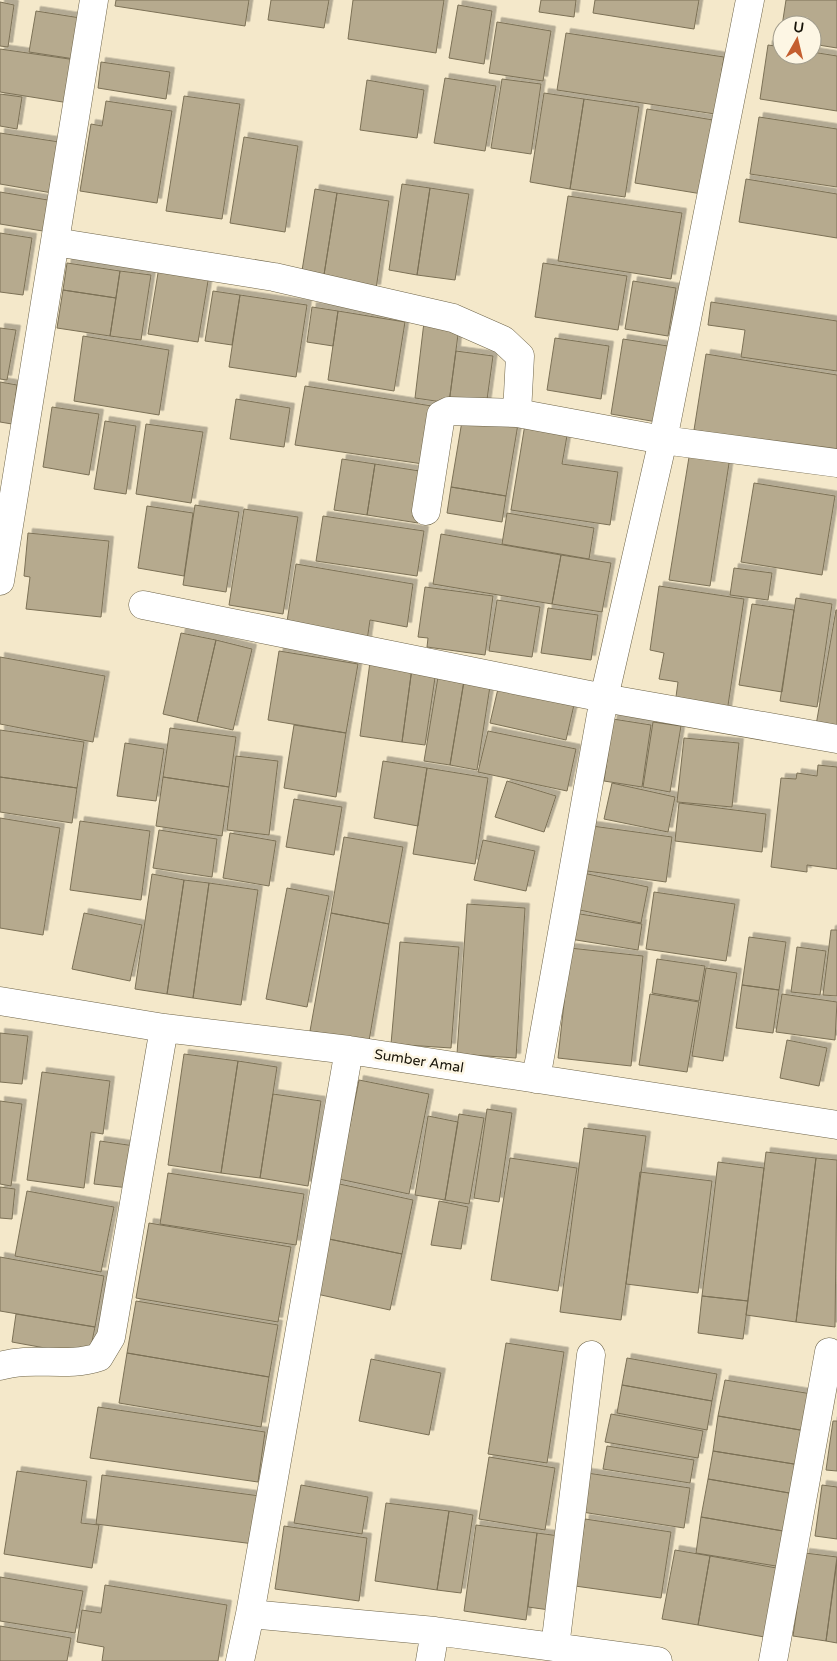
<svg xmlns="http://www.w3.org/2000/svg" width="837" height="1661" font-family="'Varela Round',sans-serif">
	<style>
		.building { fill: #b6aa8e; stroke: #7c7156; filter: url(#shadow) }
		.lines { fill: none; stroke-linecap: round; stroke-linejoin: round }
		.street-casing { stroke: #6e6449; stroke-width: 29 }
		.street { stroke: #fff; stroke-width: 28 }
		.labels { text-anchor: middle; dominant-baseline: central; stroke-width: 5; stroke-linejoin: round; paint-order: stroke }
		.street-label { font-size: 14px; fill: #181409; stroke: #fdf6e4 }
	</style>
	<defs>
		<filter id="shadow"><feDropShadow dx="4.5" dy="-4.5" stdDeviation="0" flood-color="#0004"/></filter>
	</defs>
	<rect width="100%" height="100%" fill="#f4e8ca"/>
	<path class="building" d="M116 0H249L245 26 115 6Z
		M271 0H329L324 28 268 20Z
		M353 0H444L436 53 348 39Z
		M541 0H576L574 17 539 12Z
		M595 0H699L694 29 593 13Z
		M786 0H837V48L812 44V25H782V39H780Z
		M0 2 14 5 8 47 0 46Z
		M458 5 492 11 484 64 449 58Z
		M36 11 87 19 81 60 29 52Z
		M497 22 551 31 543 81 489 73Z
		M566 33 724 57 715 114 557 90Z
		M768 45 782 47V55H812V52L837 56V111L760 99Z
		M0 49 76 60 69 103 0 92Z
		M101 62 170 72 166 99 98 88Z
		M445 78 496 86 485 151 434 143Z
		M502 79 541 84 531 154 491 148Z
		M367 80 424 90 417 138 360 130Z
		M544 93 584 99 570 189 530 182Z
		M0 94 22 97 17 129 0 126Z
		M184 96 240 104 222 219 166 211Z
		M584 99 639 107 625 197 570 189Z
		M106 101 172 111 157 203 80 191 91 124 102 126Z
		M647 109 713 120 702 194 635 183Z
		M759 117 837 129V187L750 174Z
		M0 133 66 143 58 194 0 184Z
		M244 137 298 146 285 232 230 223Z
		M746 179 837 194V238L739 222Z
		M402 184 430 188 417 275 389 270Z
		M430 188 469 194 455 280 417 275Z
		M315 189 337 193 323 281 301 277Z
		M0 192 54 201 49 232 0 224Z
		M337 193 389 201 376 289 323 281Z
		M568 196 682 213 671 279 558 261Z
		M0 233 32 238 23 295 0 292Z
		M67 263 120 271 116 298 63 290Z
		M543 263 627 276 618 330 535 317Z
		M159 267 209 275 198 342 148 334Z
		M120 271 151 275 141 340 110 336Z
		M633 281 676 288 668 336 625 329Z
		M63 290 116 298 110 336 57 328Z
		M213 291 240 295 232 345 205 341Z
		M240 295 307 305 296 377 229 367Z
		M711 302 837 321V371L741 357 745 330 708 325Z
		M312 307 338 311 333 346 307 342Z
		M338 311 405 322 394 391 328 380Z
		M424 322 459 327 449 403 415 398Z
		M0 328 16 330 7 380 0 379Z
		M83 336 169 350 159 415 74 401Z
		M555 338 609 346 601 399 547 390Z
		M623 339 668 346 657 422 611 414Z
		M456 351 493 356 486 407 449 403Z
		M706 354 837 375V453L694 430Z
		M0 382 17 385 12 424 0 422Z
		M305 386 432 406 423 464 295 445Z
		M236 399 290 408 284 447 230 439Z
		M52 407 99 414 89 475 43 467Z
		M463 415 518 424 506 496 451 487Z
		M105 421 136 426 126 494 94 489Z
		M146 424 203 432 191 503 136 494Z
		M525 424 568 430 562 464 618 472 610 525 511 510Z
		M690 451 730 457 710 586 669 580Z
		M342 459 375 464 367 515 334 510Z
		M375 464 426 472 418 523 367 515Z
		M754 483 835 496 822 575 741 562Z
		M451 487 506 496 502 522 447 513Z
		M195 505 239 512 226 592 183 585Z
		M147 506 193 513 184 576 138 568Z
		M244 509 298 517 283 614 229 605Z
		M507 513 594 528 589 559 502 544Z
		M323 516 424 531 417 576 316 561Z
		M28 533 109 541 101 617 26 609 30 577 24 576Z
		M441 534 561 555 552 604 433 584Z
		M561 555 611 563 602 612 552 604Z
		M296 564 413 584 407 627 370 620 367 641 286 628Z
		M734 568 772 573 768 600 730 595Z
		M659 586 744 599 727 712 675 704 678 682 659 679 664 653 650 650Z
		M425 587 493 596 485 655 427 647 428 638 418 637Z
		M796 598 832 604 817 707 780 701Z
		M497 600 540 607 532 657 489 651Z
		M752 604 794 610 782 692 739 685Z
		M548 608 598 615 591 660 541 653Z
		M836 610H837V735L815 731Z
		M181 633 216 640 197 722 163 714Z
		M216 640 252 649 233 730 197 722Z
		M279 651 358 664 346 733 268 720Z
		M0 657 105 676 93 742 0 724Z
		M370 662 412 668 402 742 360 736Z
		M412 668 436 671 425 745 402 742Z
		M439 671 465 675 450 765 424 761Z
		M465 675 491 680 477 770 450 765Z
		M500 680 576 696 566 740 490 723Z
		M613 719 651 725 642 787 604 781Z
		M653 722 681 726 670 792 643 787Z
		M294 725 346 733 336 797 284 788Z
		M170 728 236 737 229 787 163 777Z
		M0 730 84 742 77 788 0 777Z
		M488 731 576 749 567 791 478 772Z
		M684 738 739 743 732 807 677 802Z
		M125 743 164 749 156 801 117 796Z
		M236 756 278 761 269 835 227 830Z
		M383 761 427 768 418 826 374 818Z
		M818 765 837 767V869L807 865V872L771 867 781 778 796 779 797 773 817 776Z
		M427 768 488 778 475 864 413 854Z
		M0 777 77 788 72 823 0 812Z
		M163 777 229 787 222 836 156 826Z
		M507 781 556 796 544 832 495 817Z
		M612 783 675 797 668 832 604 819Z
		M294 799 342 807 334 855 286 847Z
		M679 803 766 814 762 852 675 841Z
		M0 818 60 828 43 935 0 928Z
		M80 821 150 831 141 900 70 890Z
		M585 825 672 837 666 882 580 870Z
		M159 830 217 839 212 877 153 868Z
		M230 833 276 841 269 886 223 878Z
		M344 837 403 847 389 924 331 913Z
		M483 840 535 851 526 891 474 880Z
		M583 873 648 887 641 923 575 909Z
		M152 874 184 880 167 994 135 989Z
		M184 880 209 883 193 998 167 994Z
		M209 883 258 890 241 1005 193 998Z
		M287 888 329 896 307 1007 266 999Z
		M654 892 735 904 726 961 646 949Z
		M467 904 525 908 516 1058 457 1054Z
		M84 913 142 925 130 981 72 969Z
		M331 913 389 924 369 1041 310 1031Z
		M574 913 642 924 638 950 570 939Z
		M831 930H837V996L823 995Z
		M749 937 786 942 779 990 742 985Z
		M400 942 459 947 451 1048 391 1044Z
		M797 947 826 951 820 995 791 992Z
		M570 948 643 956 631 1066 558 1058Z
		M657 959 705 966 699 1001 652 993Z
		M706 968 737 973 723 1061 692 1056Z
		M742 985 779 990 773 1033 736 1028Z
		M650 994 699 1002 687 1072 639 1065Z
		M782 994 837 1002 835 1040 776 1032Z
		M0 1033 28 1036 22 1084 0 1082Z
		M787 1040 827 1048 819 1086 780 1078Z
		M184 1054 238 1061 221 1173 168 1165Z
		M238 1061 277 1067 260 1178 221 1173Z
		M42 1072 110 1081 103 1134 91 1132 84 1188 27 1180Z
		M359 1080 429 1094 409 1194 339 1179Z
		M273 1094 321 1101 308 1186 260 1178Z
		M0 1101 22 1104 11 1186 0 1184Z
		M487 1109 512 1113 499 1202 474 1198Z
		M459 1114 484 1118 469 1204 445 1200Z
		M428 1116 458 1122 445 1200 415 1195Z
		M584 1128 646 1136 621 1320 560 1312Z
		M100 1141 135 1146 129 1188 94 1184Z
		M766 1152 816 1158 796 1322 746 1315Z
		M510 1158 577 1168 558 1291 491 1280Z
		M816 1158 837 1160 835 1327 796 1322Z
		M718 1162 764 1168 748 1301 702 1296Z
		M640 1172 712 1181 698 1293 626 1284Z
		M168 1173 304 1194 296 1245 160 1224Z
		M335 1183 413 1200 402 1254 324 1238Z
		M0 1187 15 1189 12 1219 0 1218Z
		M27 1191 114 1207 101 1272 15 1256Z
		M439 1201 468 1207 461 1249 431 1245Z
		M149 1223 291 1247 278 1322 136 1298Z
		M324 1238 402 1254 390 1310 312 1293Z
		M0 1257 104 1276 95 1327 0 1311Z
		M702 1296 748 1301 743 1339 698 1333Z
		M136 1301 278 1325 269 1377 127 1353Z
		M16 1314 95 1327 89 1356 12 1342Z
		M506 1343 564 1352 547 1463 488 1454Z
		M127 1353 269 1377 261 1427 119 1403Z
		M627 1358 717 1374 712 1401 622 1385Z
		M371 1359 441 1373 429 1435 359 1421Z
		M725 1380 812 1394 806 1431 718 1416Z
		M622 1385 712 1401 707 1430 617 1413Z
		M98 1407 265 1432 258 1482 90 1458Z
		M611 1414 703 1431 698 1458 605 1442Z
		M718 1416 806 1431 800 1465 713 1451Z
		M833 1421H837V1471L826 1470Z
		M607 1446 694 1460 690 1483 603 1469Z
		M713 1451 800 1465 795 1494 708 1479Z
		M489 1457 555 1468 545 1530 479 1519Z
		M17 1471 87 1481 81 1523 99 1525 92 1568 4 1554Z
		M587 1473 690 1488 684 1528 582 1512Z
		M102 1475 260 1496 254 1544 96 1524Z
		M708 1479 795 1494 789 1532 701 1517Z
		M301 1485 368 1497 362 1534 294 1523Z
		M822 1485 837 1487V1539L815 1536Z
		M386 1503 449 1511 437 1590 375 1581Z
		M449 1511 473 1515 461 1593 437 1590Z
		M701 1517 789 1532 782 1567 696 1553Z
		M585 1519 671 1532 661 1598 575 1586Z
		M476 1525 537 1533 526 1620 464 1611Z
		M284 1526 367 1538 359 1601 275 1589Z
		M537 1533 567 1537 557 1611 528 1607Z
		M675 1550 710 1556 698 1625 662 1619Z
		M805 1553 837 1557 826 1641 793 1636Z
		M710 1556 782 1569 770 1638 698 1625Z
		M837 1561V1643L826 1641Z
		M0 1577 83 1591 75 1633 0 1621Z
		M105 1585 227 1605 218 1661H102L104 1647 77 1642 82 1610 101 1613Z
		M0 1626 71 1638 67 1661H0Z"/>
	<g class="lines">
		<defs>
			<path id="street" d="M55 242 274 277 453 318 503 340 520 356 517 413 663 440 837 463
				M426 511 441 415 449 411 517 413
				M0 581 94 0
				M143 605 604 698 837 739
				M0 1001 164 1028 349 1050 837 1125
				M536 1079 604 698 663 440 750 0
				M0 1366C32 1356 67 1368 99 1357L111 1337 164 1028
				M250 1614 435 1631 658 1661
				M555 1647 591 1355
				M240 1661 250 1614 349 1050
				M430 1661 435 1631
				M773 1661 829 1352"/>
		</defs>
		<use href="#street" class="street-casing"/>
		<use href="#street" class="street"/>
	</g>
	<g class="labels">
		<g class="street-label">
			<text transform="translate(419 1061) rotate(9)">Sumber Amal</text>
		</g>
	</g>
	<g transform="translate(797 40) rotate(8)"><circle r="24" fill="#fdf6e4" stroke="#a19c8c"/>
	<path d="M0-4L9 19L0 12L-9 19Z" fill="#c45e2f"/>
	<text y="-8" font-size="14" font-weight="bold" text-anchor="middle" fill="#181409">U</text>
	</g>
</svg>
